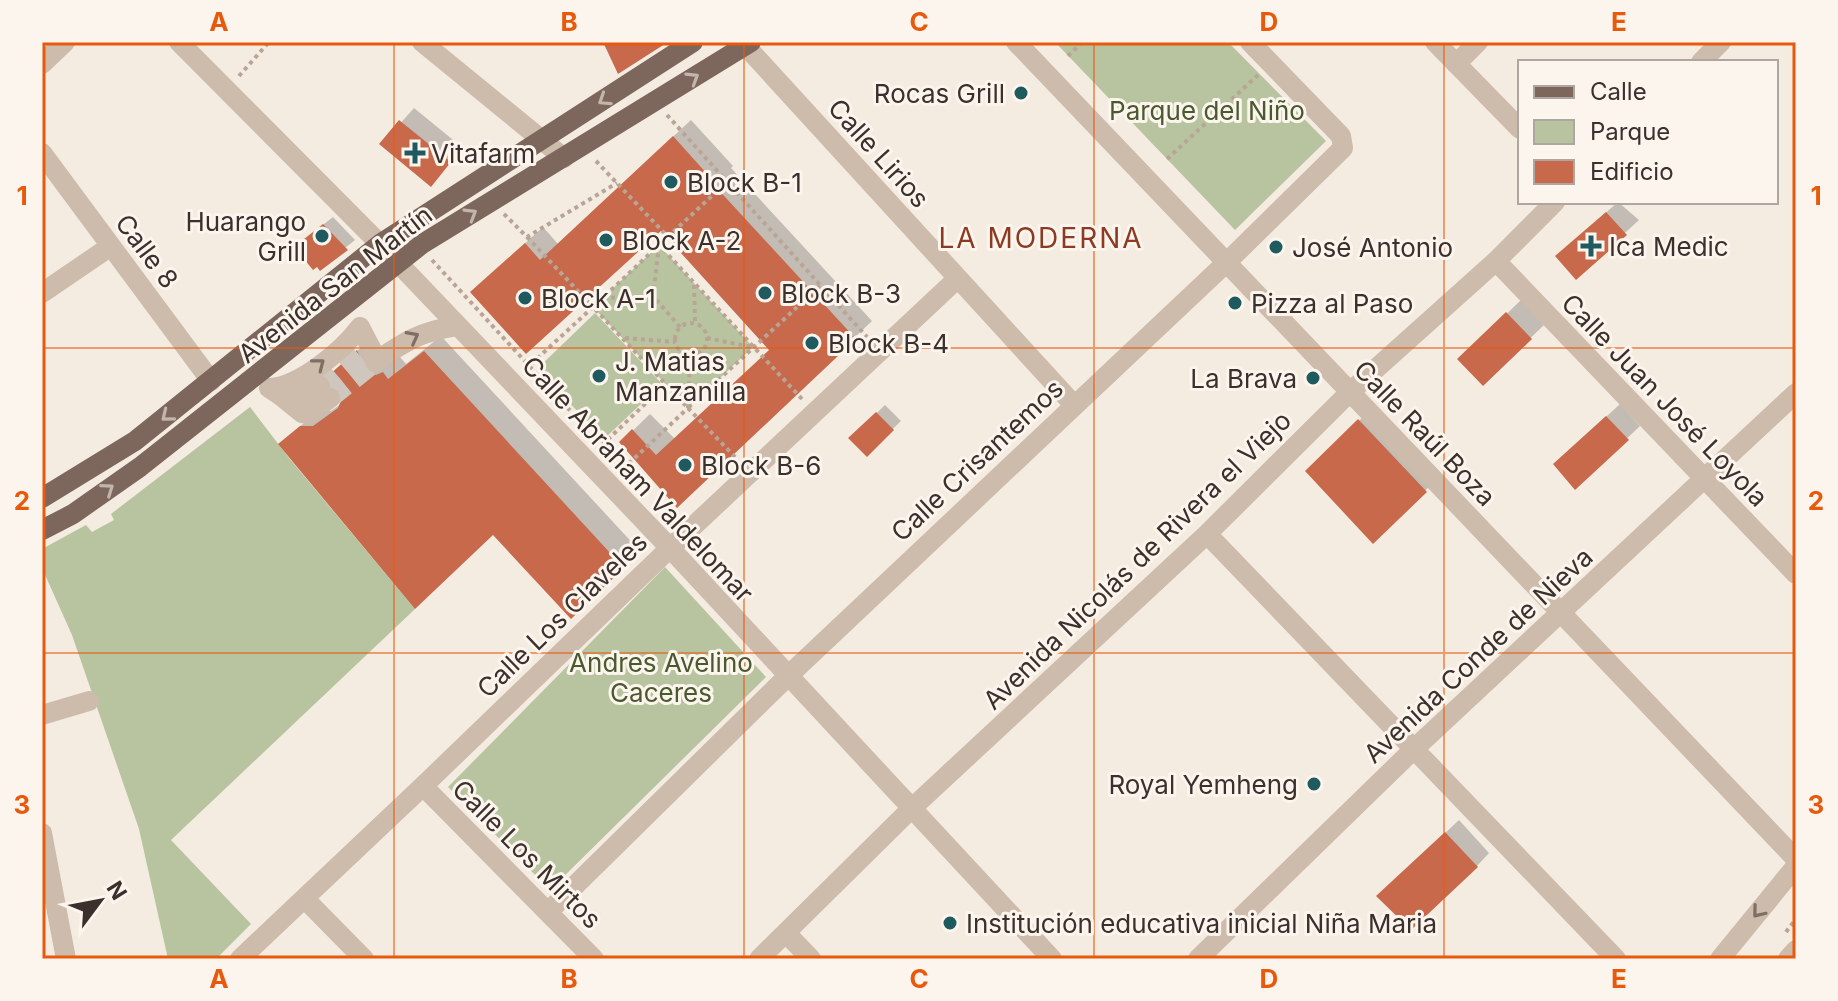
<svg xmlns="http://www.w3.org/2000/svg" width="1838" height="1001" font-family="Inter,sans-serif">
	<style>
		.green { fill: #b8c4a0 }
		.shadow { fill: #0003 }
		.building { fill: #c8694b }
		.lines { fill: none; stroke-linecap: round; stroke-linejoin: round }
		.minor-tunnel { stroke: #cfc6bd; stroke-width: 20; stroke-dasharray: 20 10; stroke-linecap: butt }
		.path { stroke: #b9a596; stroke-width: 4; stroke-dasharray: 4 4; stroke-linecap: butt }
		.minor { stroke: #cdbbac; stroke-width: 20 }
		.major { stroke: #7d675c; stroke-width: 20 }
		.oneway { stroke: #c2b5ac }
		.oneway2 { stroke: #7d6f65 }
		.grid { fill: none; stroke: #e8590c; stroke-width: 2; stroke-opacity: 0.55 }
		.poi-dot { fill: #1f5a5e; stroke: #fbf5ee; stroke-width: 3 }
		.labels { text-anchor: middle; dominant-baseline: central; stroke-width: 6; stroke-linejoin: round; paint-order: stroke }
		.poi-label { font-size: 26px; fill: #3b302b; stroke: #fbf5ee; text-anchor: start }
		.park-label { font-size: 26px; fill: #4a5a2e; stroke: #fbf5ee }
		.street-label { font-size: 26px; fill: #3b302b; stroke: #fbf5ee }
		.neighbourhood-label { font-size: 28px; letter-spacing: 2px; fill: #8c3b22; stroke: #fbf5ee }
		.neatline { fill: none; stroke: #e8590c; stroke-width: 3 }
		.grid-label { font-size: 26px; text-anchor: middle; font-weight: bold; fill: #e8590c }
	</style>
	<rect width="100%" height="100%" fill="#f4ebe1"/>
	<path class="green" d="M1055 42H1228L1326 141 1235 230Z
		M659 245 753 347 688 408 593 307Z
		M595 313 662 384 604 439 537 369Z
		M250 407 289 458 415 609 171 840 251 924 216 959H168L139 829 72 635 42 568V549L86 525 92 532 114 520 111 514Z
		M665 567 766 677 550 890 448 787Z"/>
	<path class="shadow" d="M414 108 463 148 431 184 382 144Z
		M691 120 733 166 731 168 872 321 677 505 621 442 650 414 675 439 771 349 661 228 490 275 543 227 558 244Z
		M1618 202 1639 220 1576 278 1570 244Z
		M333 217 355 240 320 268 305 239Z
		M1521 300 1544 325 1483 384 1460 359Z
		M374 336 382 355 400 357 406 364 441 336 639 550 571 616 493 532 281 444 318 410 331 411 342 403 347 360Z
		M1620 404 1640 426 1576 487 1569 451Z
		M885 405 901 421 867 454 851 438Z
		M1368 412 1434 482 1373 541 1308 471Z
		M1459 820 1489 853 1477 866 1392 883Z"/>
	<path class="building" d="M603 42H668L618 74Z
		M399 120 451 162 431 187 379 144Z
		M673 136 717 185 715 186 856 339 677 508 619 442 632 429 656 455 769 350 661 231 526 354 470 292 525 243 540 260Z
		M1606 212 1627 235 1576 280 1555 256Z
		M323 224 348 250 320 271 317 267 313 270 294 247Z
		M1506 312 1532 339 1483 386 1457 359Z
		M357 350 366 371 376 375 383 372 388 379 424 351 624 568 571 619 493 535 415 609 278 444 300 426H313L338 408 343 396 328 376Z
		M876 412 894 430 867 457 848 438Z
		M1606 416 1629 440 1575 490 1553 464Z
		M1358 419 1427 492 1373 544 1305 471Z
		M1445 832 1478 867 1411 930 1376 896Z"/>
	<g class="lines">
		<path class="minor-tunnel" d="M320 386 364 348
			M330 398 375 362"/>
		<path class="path" d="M1068 56 1082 42
			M239 76 269 42
			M667 115 867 337
			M1167 159 1258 75
			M596 161 668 237
			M504 214 527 237 617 183
			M527 237 593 307 530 365
			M432 260 577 418
			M694 285 695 323
			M603 298 653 296
			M675 339a16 16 0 1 1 32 0a16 16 0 1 1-32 0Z
			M680 327 653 296 659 245 727 182
			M625 338 675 342
			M707 338 751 347
			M656 373 680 351
			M802 399 659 245 593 307 688 408 820 286
			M688 408 736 458
			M602 445 666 384
			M623 469 688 408 690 355
			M1786 932 1796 919"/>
		<path class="minor" d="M179 42 380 244 670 548 1052 959
			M422 42 564 158
			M742 42 1074 405
			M1016 42 1796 859
			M1435 42 1520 129
			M1701 62 1721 42
			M42 64 65 42
			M1456 64 1478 42
			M42 153 211 381
			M1496 261 1796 574
			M42 293 111 246
			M269 388 281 396 303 399 320 386
			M270 388C300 386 342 351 360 327L373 352 375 362C404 342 421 331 457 326
			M281 396 302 413 309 414 330 398
			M1207 534 1616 959
			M42 715 89 701
			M423 786 594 959
			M42 833 66 959
			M305 899 364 959
			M548 912 788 676 1227 262 1343 148 1341 136 1250 42
			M786 933 811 959
			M240 959 423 786 670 548 958 278
			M759 959 911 809 1207 534 1350 392 1496 261 1555 202
			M1198 959 1414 749 1796 393
			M1720 959 1796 866
			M1788 959 1796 950"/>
		<path class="major" d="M42 498 135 441 380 244 693 42
			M42 530 73 514 140 467 422 244 751 42"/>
	</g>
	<defs><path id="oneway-chevron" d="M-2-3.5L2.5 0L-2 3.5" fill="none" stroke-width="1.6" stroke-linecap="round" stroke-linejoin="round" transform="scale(2)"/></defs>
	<g class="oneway">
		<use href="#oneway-chevron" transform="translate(693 78) rotate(-32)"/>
		<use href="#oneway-chevron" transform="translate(604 100) rotate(147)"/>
		<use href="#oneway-chevron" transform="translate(471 214) rotate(-31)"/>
		<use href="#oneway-chevron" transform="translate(167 416) rotate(141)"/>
		<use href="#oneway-chevron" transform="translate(108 489) rotate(-35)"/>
	</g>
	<g class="oneway2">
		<use href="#oneway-chevron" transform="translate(413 337) rotate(-28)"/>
		<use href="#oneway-chevron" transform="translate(319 364) rotate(-38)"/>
		<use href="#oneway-chevron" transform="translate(1758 912) rotate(129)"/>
	</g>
	<path class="grid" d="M394 42V959M744 42V959M1094 42V959M1444 42V959M42 348H1796M42 653H1796"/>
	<g class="poi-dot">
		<circle cx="1021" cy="93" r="8"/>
		<path d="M411 141h8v8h8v8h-8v8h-8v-8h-8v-8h8z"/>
		<circle cx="671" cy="182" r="8"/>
		<circle cx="322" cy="236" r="8"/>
		<circle cx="606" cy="240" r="8"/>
		<path d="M1587 234h8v8h8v8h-8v8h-8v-8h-8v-8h8z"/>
		<circle cx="1276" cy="247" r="8"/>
		<circle cx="765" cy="293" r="8"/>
		<circle cx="525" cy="298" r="8"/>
		<circle cx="1235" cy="303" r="8"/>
		<circle cx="812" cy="343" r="8"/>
		<circle cx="599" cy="376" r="8"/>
		<circle cx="1313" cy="378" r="8"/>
		<circle cx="685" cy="465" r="8"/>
		<circle cx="1314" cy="784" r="8"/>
		<circle cx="950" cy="923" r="8"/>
	</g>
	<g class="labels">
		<g class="poi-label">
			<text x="1005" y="93" text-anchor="end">Rocas Grill</text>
			<text x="431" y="153">Vitafarm</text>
			<text x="687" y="182">Block B-1</text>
			<text x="306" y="221" text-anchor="end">Huarango<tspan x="306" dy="30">Grill</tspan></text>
			<text x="622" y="240">Block A-2</text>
			<text x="1609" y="246">Ica Medic</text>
			<text x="1292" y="247">José Antonio</text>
			<text x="781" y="293">Block B-3</text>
			<text x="541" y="298">Block A-1</text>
			<text x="1251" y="303">Pizza al Paso</text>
			<text x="828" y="343">Block B-4</text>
			<text x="615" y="361">J. Matias<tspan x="615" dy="30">Manzanilla</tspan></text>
			<text x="1297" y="378" text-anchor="end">La Brava</text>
			<text x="701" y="465">Block B-6</text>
			<text x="1298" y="784" text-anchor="end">Royal Yemheng</text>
			<text x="966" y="923">Institución educativa inicial Niña Maria</text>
		</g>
		<g class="park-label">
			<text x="1207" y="110">Parque del Niño</text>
			<text x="661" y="662">Andres Avelino<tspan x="661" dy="30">Caceres</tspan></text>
		</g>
		<g class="street-label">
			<text transform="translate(879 153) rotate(48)">Calle Lirios</text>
			<text transform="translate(147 251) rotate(53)">Calle 8</text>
			<text transform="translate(335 284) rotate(-38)">Avenida San Martín</text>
			<text transform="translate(1665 400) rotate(46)">Calle Juan José Loyola</text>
			<text transform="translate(1425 433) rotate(46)">Calle Raúl Boza</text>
			<text transform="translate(977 460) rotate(-43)">Calle Crisantemos</text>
			<text transform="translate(638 479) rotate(47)">Calle Abraham Valdelomar</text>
			<text transform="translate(1137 560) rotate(-44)">Avenida Nicolás de Rivera el Viejo</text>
			<text transform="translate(562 615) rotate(-44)">Calle Los Claveles</text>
			<text transform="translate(1478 655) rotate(-43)">Avenida Conde de Nieva</text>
			<text transform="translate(527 854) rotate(45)">Calle Los Mirtos</text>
		</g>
		<g class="neighbourhood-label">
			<text x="1041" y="238">LA MODERNA</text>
		</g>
	</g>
	<rect width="1838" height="1001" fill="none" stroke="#fbf5ee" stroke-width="88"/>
	<rect x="1518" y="60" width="260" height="144" fill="#fbf5ee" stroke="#aea6a0" stroke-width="2"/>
	<rect x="1534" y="86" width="40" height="12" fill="#7d675c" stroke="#aea6a0" stroke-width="2"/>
	<text x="1590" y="100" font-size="24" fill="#3b302b">Calle</text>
	<rect x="1534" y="120" width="40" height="24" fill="#b8c4a0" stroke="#aea6a0" stroke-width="2"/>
	<text x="1590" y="140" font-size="24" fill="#3b302b">Parque</text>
	<rect x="1534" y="160" width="40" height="24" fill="#c8694b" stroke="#aea6a0" stroke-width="2"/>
	<text x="1590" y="180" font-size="24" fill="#3b302b">Edificio</text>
	<g transform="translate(100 901) rotate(58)" stroke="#fbf5ee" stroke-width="6" paint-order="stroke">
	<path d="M0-6L14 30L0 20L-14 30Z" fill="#3b302b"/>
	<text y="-12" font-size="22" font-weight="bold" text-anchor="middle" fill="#3b302b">N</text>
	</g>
	<rect x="44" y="44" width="1750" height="913" class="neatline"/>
	<g class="grid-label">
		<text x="219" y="31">A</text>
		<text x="569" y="31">B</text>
		<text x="919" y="31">C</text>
		<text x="1269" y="31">D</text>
		<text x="1619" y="31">E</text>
		<text x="22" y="205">1</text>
		<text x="1816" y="205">1</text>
		<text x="22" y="510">2</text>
		<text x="1816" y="510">2</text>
		<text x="22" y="814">3</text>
		<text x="1816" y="814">3</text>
		<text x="219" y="988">A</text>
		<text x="569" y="988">B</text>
		<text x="919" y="988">C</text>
		<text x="1269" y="988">D</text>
		<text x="1619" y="988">E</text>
	</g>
</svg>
